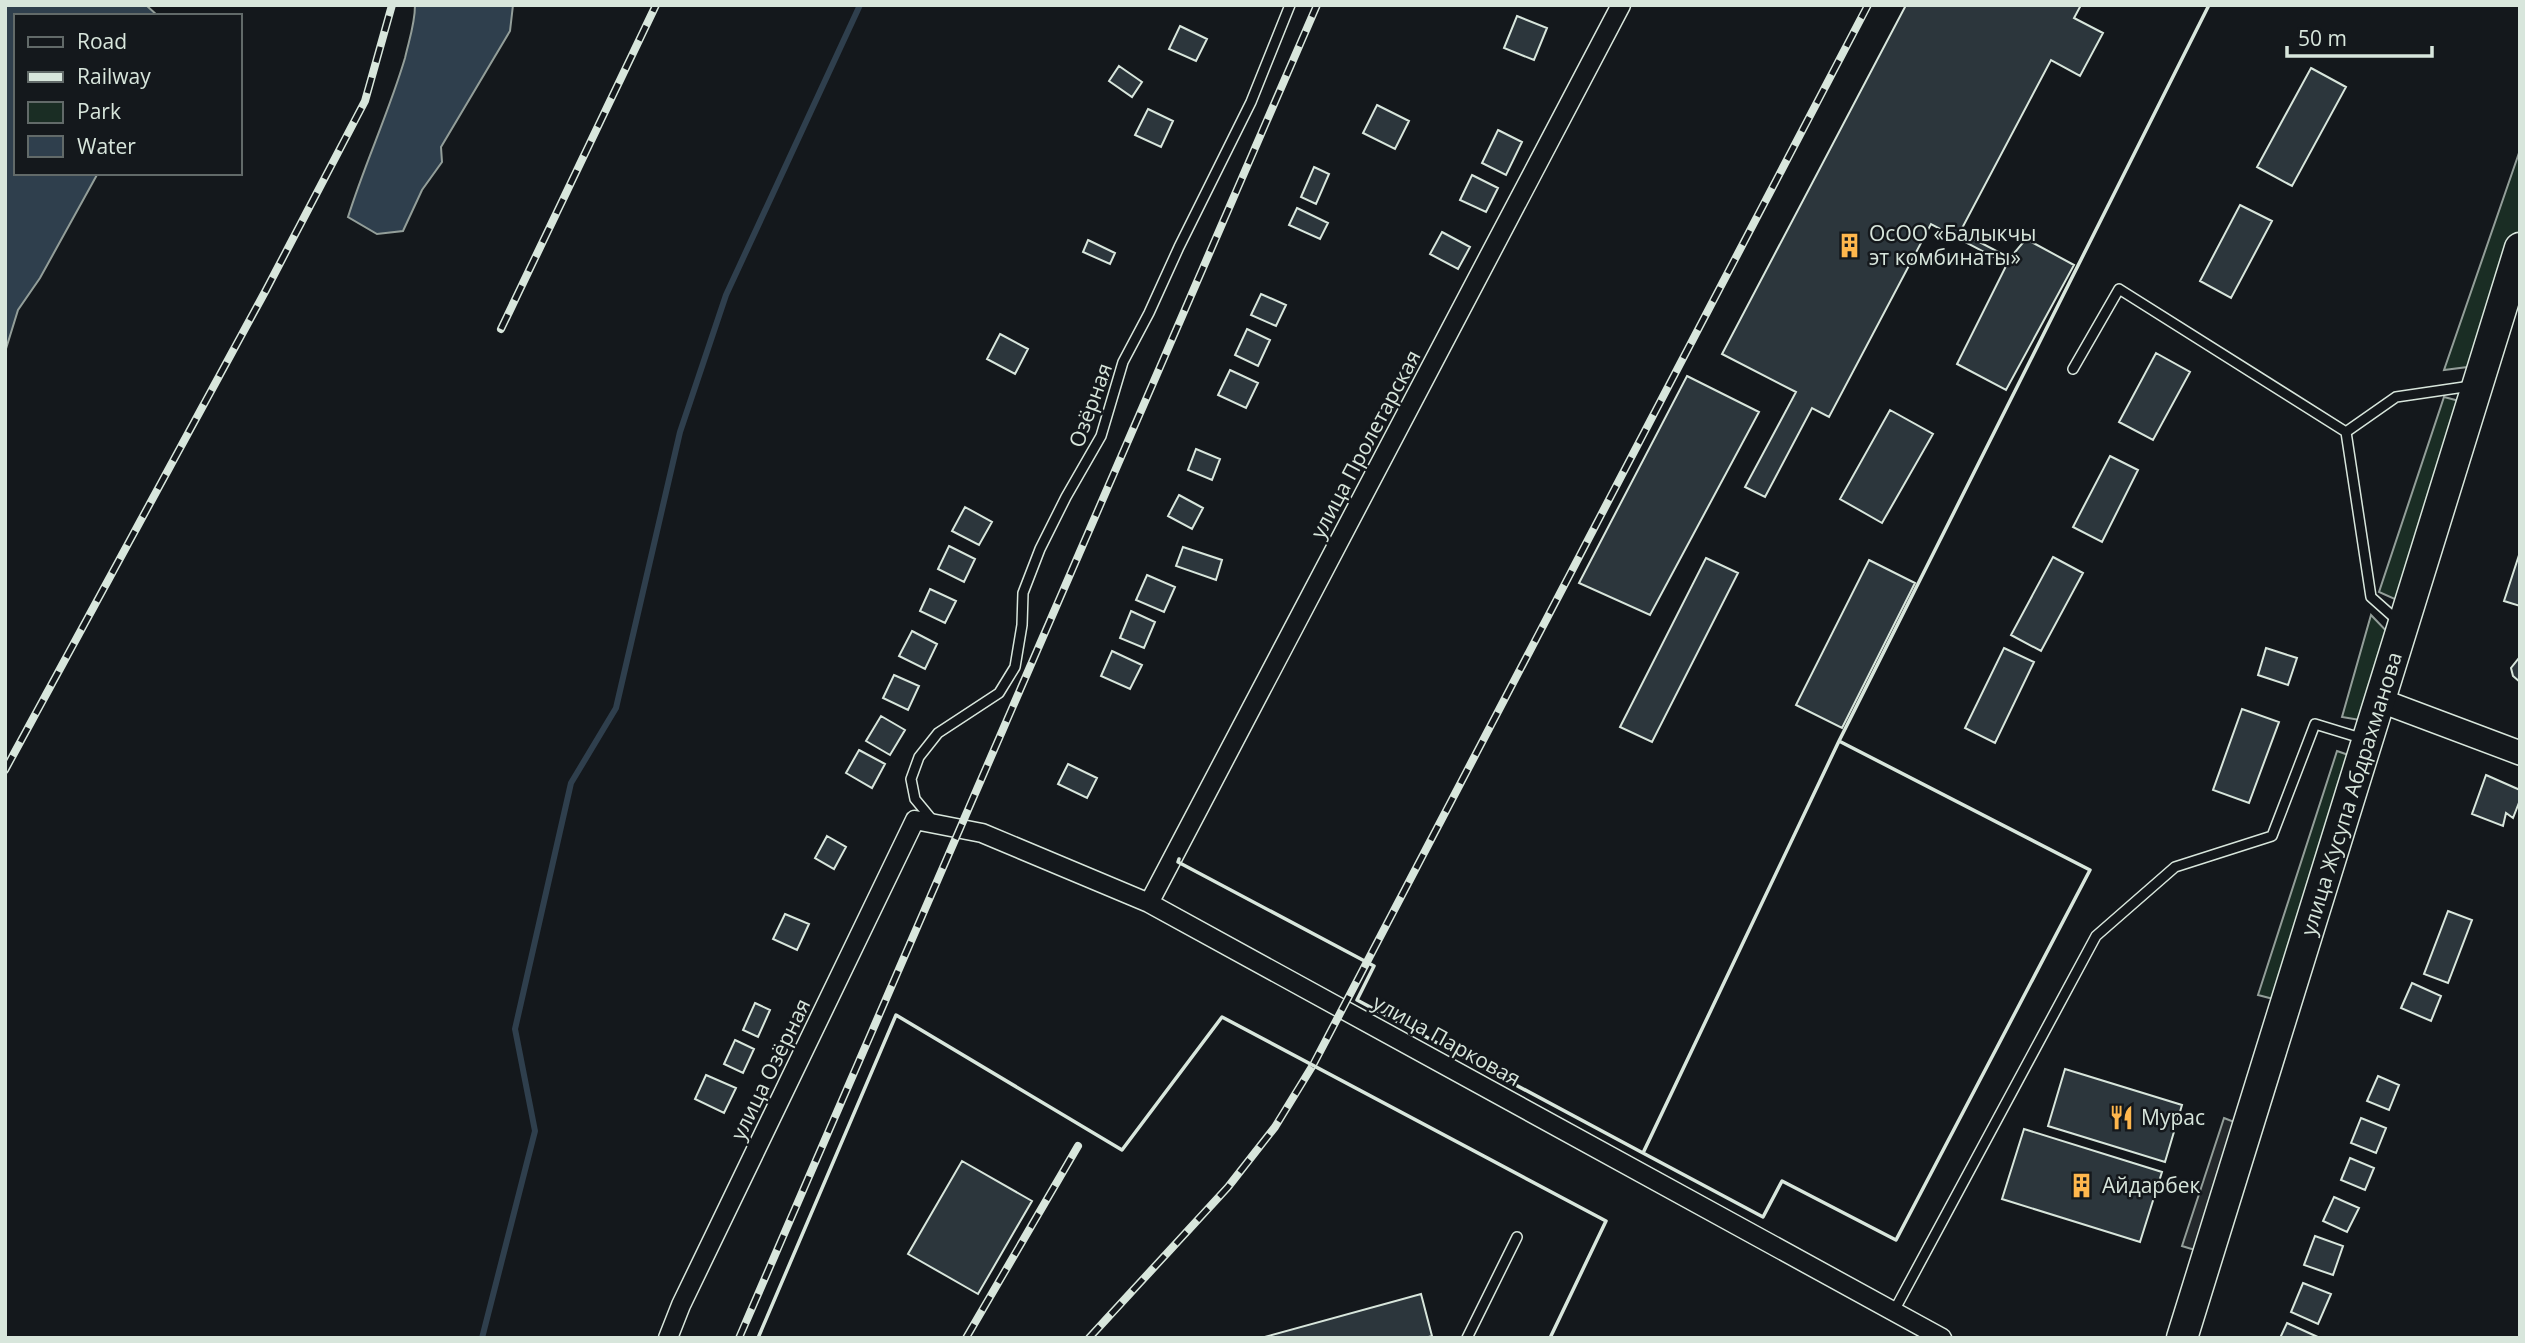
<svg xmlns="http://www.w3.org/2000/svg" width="2525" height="1343" font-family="'Open Sans',sans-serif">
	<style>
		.green { fill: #1a2d24; stroke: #939e99; stroke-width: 2 }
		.parking { fill: #24282b; stroke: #939e99; stroke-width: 2 }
		.water { fill: #2f3f4d; stroke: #939e99; stroke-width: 2 }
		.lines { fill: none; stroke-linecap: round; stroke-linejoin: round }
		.stream { stroke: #2f3f4d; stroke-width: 6 }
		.building { fill: #2c363c; stroke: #d8e6dc; stroke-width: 2 }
		.service-casing { stroke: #d8e6dc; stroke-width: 12 }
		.minor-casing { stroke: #d8e6dc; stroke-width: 21 }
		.tertiary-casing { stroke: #d8e6dc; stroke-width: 26 }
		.trunk-casing { stroke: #d8e6dc; stroke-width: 33 }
		.service { stroke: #14181c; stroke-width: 9 }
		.minor { stroke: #14181c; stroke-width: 18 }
		.tertiary { stroke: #14181c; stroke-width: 23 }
		.trunk { stroke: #14181c; stroke-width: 30 }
		.rail-casing { stroke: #d8e6dc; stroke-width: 8 }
		.rail { stroke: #14181c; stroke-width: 5; stroke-dasharray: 16; stroke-linecap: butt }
		.wall { stroke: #d8e6dc; stroke-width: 3.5 }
		.labels { text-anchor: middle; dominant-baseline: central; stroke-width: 5; stroke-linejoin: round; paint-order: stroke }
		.poi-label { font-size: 21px; fill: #d8e6dc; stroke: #14181c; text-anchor: start }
		.street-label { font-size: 21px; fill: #d8e6dc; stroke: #14181c }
	</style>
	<rect width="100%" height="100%" fill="#14181c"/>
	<path class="green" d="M2520 150V248L2483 365 2444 370Z
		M2444 397 2471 404 2408 605 2379 592Z
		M2371 615 2396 641 2372 722 2342 717Z
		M2337 751 2360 759 2285 1002 2258 995Z"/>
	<path class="parking" d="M2224 1118 2247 1127 2208 1254 2182 1246Z"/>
	<path class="water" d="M5 5H146L158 16H16V173H98L40 278 18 310 5 352Z
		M415 5H513L510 31 441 147 442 162 422 190 403 231 377 234 348 217C365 163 389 112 405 58 409 40 415 24 415 5Z"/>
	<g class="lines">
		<path class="stream" d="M482 1338 535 1131 515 1029 571 783 616 708 680 432 726 295 860 5"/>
	</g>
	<path class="building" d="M1906 5H2081L2074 18 2103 33 2080 76 2051 60 1960 232 2010 258 2007 264 1931 224 1829 417 1812 408 1765 497 1745 487 1796 392 1722 354Z
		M1517 16 1547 28 1534 60 1504 48Z
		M1180 26 1207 39 1196 61 1169 49Z
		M1119 66 1142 82 1132 97 1109 81Z
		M2311 68 2346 87 2292 186 2257 167Z
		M1377 105 1409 121 1395 149 1363 133Z
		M1148 109 1173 121 1161 147 1135 135Z
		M1498 130 1522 142 1506 175 1482 163Z
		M1314 167 1329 174 1316 204 1301 197Z
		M1472 175 1498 188 1486 212 1460 200Z
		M2240 205 2272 221 2231 298 2200 281Z
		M1297 208 1328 223 1320 239 1289 225Z
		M1442 232 1470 247 1458 269 1430 254Z
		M2026 239 2074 265 2006 390 1957 364 2010 258Z
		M1088 240 1115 253 1110 264 1083 252Z
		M1261 294 1286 305 1276 326 1251 315Z
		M1247 329 1270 340 1258 366 1235 355Z
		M1000 334 1028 349 1015 374 987 359Z
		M2156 353 2190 372 2153 440 2119 422Z
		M1230 370 1258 383 1246 408 1218 395Z
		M1687 376 1759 412 1650 615 1579 583Z
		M1890 410 1933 434 1882 523 1840 499Z
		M1196 449 1220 459 1212 480 1188 470Z
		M2110 456 2138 470 2102 542 2073 527Z
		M1179 495 1203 508 1192 529 1168 516Z
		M965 507 992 522 979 545 952 531Z
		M949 546 975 559 964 582 938 569Z
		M1183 547 1222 560 1216 580 1176 566Z
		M2520 552V606L2504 601Z
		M2053 557 2083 573 2041 651 2011 635Z
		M1706 558 1738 573 1652 742 1620 727Z
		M1869 560 1915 583 1842 728 1796 705Z
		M1147 575 1175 587 1164 612 1136 600Z
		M930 589 956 601 945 623 920 611Z
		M1131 611 1155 622 1144 648 1120 638Z
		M912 631 937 644 925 669 899 656Z
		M2004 648 2034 662 1995 743 1965 728Z
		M2266 648 2297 658 2288 685 2258 675Z
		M1112 651 1142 665 1130 689 1101 676Z
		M2519 658 2520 657V682L2513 676 2511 668Z
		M894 675 919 686 908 710 883 698Z
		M2242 709 2279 722 2249 803 2213 790Z
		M881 716 905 730 890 755 866 741Z
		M859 750 885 764 872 788 846 773Z
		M1068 764 1097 778 1087 798 1058 784Z
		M2486 775 2520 790V800L2513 818 2506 813 2503 826 2472 814Z
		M827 836 846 847 834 869 815 858Z
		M2448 911 2472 920 2448 983 2424 974Z
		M785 914 809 924 797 950 773 939Z
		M2412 983 2441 996 2431 1021 2401 1008Z
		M755 1003 770 1010 758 1037 743 1030Z
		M735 1040 754 1049 743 1073 724 1064Z
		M2065 1069 2182 1105 2165 1162 2048 1126Z
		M706 1075 736 1088 724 1113 695 1099Z
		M2378 1076 2399 1085 2389 1110 2367 1101Z
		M2361 1118 2386 1128 2376 1153 2351 1143Z
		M2024 1129 2162 1172 2140 1242 2002 1199Z
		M2350 1158 2374 1168 2365 1190 2341 1180Z
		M962 1161 1032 1201 978 1294 908 1254Z
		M2334 1197 2359 1208 2347 1232 2323 1221Z
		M2315 1236 2343 1246 2333 1275 2304 1265Z
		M2303 1283 2331 1294 2318 1324 2291 1312Z
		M1421 1294 1432 1336 1425 1338H1261Z
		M2287 1323 2320 1338H2280Z"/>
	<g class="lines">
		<defs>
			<path id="service" d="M2073 369 2119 289 2346 432 2371 597 2398 621
				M2346 432 2396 397 2471 386
				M934 822 915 799 911 779 919 757 938 733 999 693 1015 667 1022 625 1023 593 1040 549 1066 497 1101 436 1123 362 1149 313 1179 247 1251 102 1290 5
				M1894 1311 2096 936 2175 867 2272 836 2315 724 2364 739
				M1467 1338 1517 1237"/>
			<path id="minor" d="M1149 903 1621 5
				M668 1338 681 1305 915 820 982 833 1149 903 1942 1338"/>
			<path id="tertiary" d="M2379 700 2520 753"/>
			<g id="trunk">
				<path id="s1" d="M2182 1338 2520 248"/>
			</g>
		</defs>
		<use href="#service" class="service-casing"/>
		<use href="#minor" class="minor-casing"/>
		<use href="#tertiary" class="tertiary-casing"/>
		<use href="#trunk" class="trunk-casing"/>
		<use href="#service" class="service"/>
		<use href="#minor" class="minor"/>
		<use href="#tertiary" class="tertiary"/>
		<use href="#trunk" class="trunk"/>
		<defs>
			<path id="rail" d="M501 329 656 5
				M5 770 266 290 365 101 392 5
				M739 1338 1317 5
				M966 1338 1078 1146
				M1089 1338 1228 1187 1275 1127 1313 1065 1868 5"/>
		</defs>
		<use href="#rail" class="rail-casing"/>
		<use href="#rail" class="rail"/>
		<path class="wall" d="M1839 741 2090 870 1896 1240 1782 1181 1763 1217 1643 1153Z
			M1179 859 1178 862 1374 966 1357 1000 1643 1153 1839 741 2209 5
			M758 1338 896 1015 1122 1150 1222 1017 1606 1221 1550 1338"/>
	</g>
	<defs>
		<symbol id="building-bare" viewBox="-9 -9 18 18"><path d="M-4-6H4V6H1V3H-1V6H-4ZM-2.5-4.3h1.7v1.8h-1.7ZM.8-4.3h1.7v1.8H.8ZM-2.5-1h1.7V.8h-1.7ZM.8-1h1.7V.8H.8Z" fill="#ffb74d" stroke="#14181c" stroke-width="2.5" paint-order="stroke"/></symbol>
		<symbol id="restaurant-bare" viewBox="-9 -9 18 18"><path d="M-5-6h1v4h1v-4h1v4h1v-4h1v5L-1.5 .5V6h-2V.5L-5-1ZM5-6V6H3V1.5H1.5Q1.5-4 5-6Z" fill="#ffb74d" stroke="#14181c" stroke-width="2.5" paint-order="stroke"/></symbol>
	</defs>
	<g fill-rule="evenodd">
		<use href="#building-bare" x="1832" y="228" width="35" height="35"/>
		<use href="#restaurant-bare" x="2104" y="1100" width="35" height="35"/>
		<use href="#building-bare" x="2064" y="1168" width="35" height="35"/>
	</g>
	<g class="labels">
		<g class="poi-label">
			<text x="1869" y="233">ОсОО «Балыкчы<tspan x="1869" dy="24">эт комбинаты»</tspan></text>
			<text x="2141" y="1117">Мурас</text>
			<text x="2102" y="1185">Айдарбек</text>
		</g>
		<g class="street-label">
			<text transform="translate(1090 405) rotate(-70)">Озёрная</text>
			<text transform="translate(1365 444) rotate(-62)">улица Пролетарская</text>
			<text stroke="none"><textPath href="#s1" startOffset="570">улица Жусупа Абдрахманова</textPath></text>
			<text transform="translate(1447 1040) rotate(29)">улица Парковая</text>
			<text transform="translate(770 1069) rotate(-64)">улица Озёрная</text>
		</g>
	</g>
	<rect width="2525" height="1343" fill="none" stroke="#d8e6dc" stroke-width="14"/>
	<rect x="14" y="14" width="228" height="161" fill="#14181c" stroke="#626a69" stroke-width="2"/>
	<rect x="28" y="37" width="35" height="10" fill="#14181c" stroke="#626a69" stroke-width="2"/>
	<text x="77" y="49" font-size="21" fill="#d8e6dc">Road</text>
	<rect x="28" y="72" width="35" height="10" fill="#d8e6dc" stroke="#626a69" stroke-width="2"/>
	<text x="77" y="84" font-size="21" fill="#d8e6dc">Railway</text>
	<rect x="28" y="102" width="35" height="21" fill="#1a2d24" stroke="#626a69" stroke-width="2"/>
	<text x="77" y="119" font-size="21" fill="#d8e6dc">Park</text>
	<rect x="28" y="136" width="35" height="21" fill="#2f3f4d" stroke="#626a69" stroke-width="2"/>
	<text x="77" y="154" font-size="21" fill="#d8e6dc">Water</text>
	<path d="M2287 46v10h145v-10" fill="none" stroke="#d8e6dc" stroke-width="3.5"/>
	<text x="2298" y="46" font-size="21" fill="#d8e6dc" stroke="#14181c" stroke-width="5" paint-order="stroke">50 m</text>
</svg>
